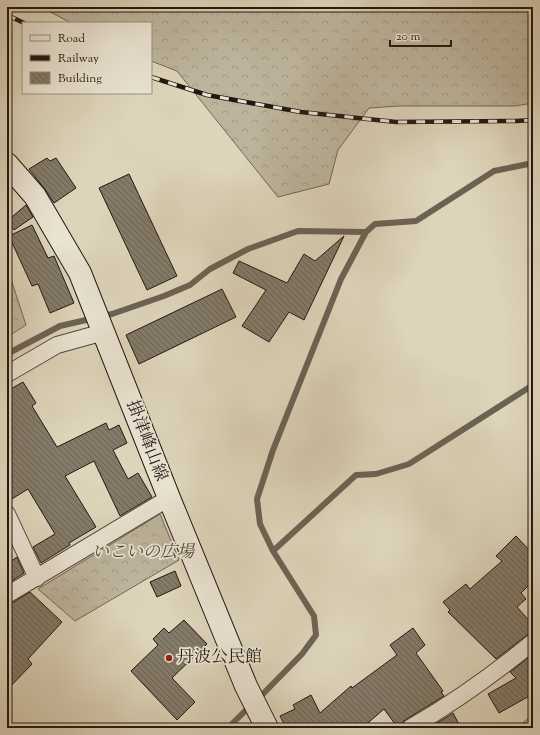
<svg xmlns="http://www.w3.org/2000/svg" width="540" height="735" font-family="'Sorts Mill Goudy','Noto Serif JP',serif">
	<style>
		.forest { fill: url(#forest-crowns); stroke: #706657 }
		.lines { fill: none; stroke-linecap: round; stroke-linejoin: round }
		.stream { stroke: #6c6254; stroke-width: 6 }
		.building { fill: url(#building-back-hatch); stroke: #221811 }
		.street-casing { stroke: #51473b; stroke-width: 18 }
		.secondary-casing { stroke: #221811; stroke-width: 24 }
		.street { stroke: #e9e3d2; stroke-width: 16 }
		.secondary { stroke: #e9e3d2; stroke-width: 22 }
		.rail-casing { stroke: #221811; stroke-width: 4.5 }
		.rail { stroke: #e9e3d2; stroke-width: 3; stroke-dasharray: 9; stroke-linecap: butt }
		.poi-dot { fill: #8f2418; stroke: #e9e3d2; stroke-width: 1.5 }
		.labels { text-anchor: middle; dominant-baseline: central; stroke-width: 3.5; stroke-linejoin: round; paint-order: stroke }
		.street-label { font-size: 17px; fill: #221811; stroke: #e9e3d2 }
		.park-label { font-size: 17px; font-style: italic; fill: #50473b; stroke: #e9e3d2 }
		.poi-label { font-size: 17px; fill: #221811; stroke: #e9e3d2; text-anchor: start }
	</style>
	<defs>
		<pattern id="forest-crowns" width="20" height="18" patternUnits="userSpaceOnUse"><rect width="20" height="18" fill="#bdb49d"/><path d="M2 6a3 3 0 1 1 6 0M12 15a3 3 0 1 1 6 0" fill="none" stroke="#a29a86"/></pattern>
		<pattern id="building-back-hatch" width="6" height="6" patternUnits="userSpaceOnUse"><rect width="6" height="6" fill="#837a69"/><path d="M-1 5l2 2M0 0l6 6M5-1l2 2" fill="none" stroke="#6b6355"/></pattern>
	</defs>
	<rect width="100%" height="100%" fill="#ddd4ba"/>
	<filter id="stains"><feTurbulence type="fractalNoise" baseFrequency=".005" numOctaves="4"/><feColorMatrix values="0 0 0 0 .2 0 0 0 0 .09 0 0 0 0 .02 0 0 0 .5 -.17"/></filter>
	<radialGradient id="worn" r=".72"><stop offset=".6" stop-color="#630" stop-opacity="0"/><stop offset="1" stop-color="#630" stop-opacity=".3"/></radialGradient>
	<path class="forest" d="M41 7H533V103L515 106H399L369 108 338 150 329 184 278 197 177 71 151 61V23H71Z
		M7 267 26 325 7 337Z
		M160 514 179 560 75 621 38 589Z
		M533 715V728H516Z"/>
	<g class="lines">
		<path class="stream" d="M7 354 60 326 112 314 164 296 190 285 210 269 248 249 298 231 366 232
			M273 551 356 475 376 474 409 464 533 385
			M258 699 302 654 316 635 314 616 273 551 260 524 257 499 273 450 341 279 366 232 375 224 416 221 494 171 533 163
			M228 728 251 705"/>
	</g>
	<path class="building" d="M47 158 50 161 56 158 76 188 54 203 44 188 29 169Z
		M129 174 177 276 147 290 99 188Z
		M26 205 33 217 14 230 7 221Z
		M32 225 48 258 54 256 74 303 50 313 38 284 32 286 9 236Z
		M344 236 304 320 289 312 269 342 242 326 266 290 233 273 239 261 287 283 304 254 315 261Z
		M222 289 236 317 139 364 126 335Z
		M23 382 36 403 32 406 57 447 106 423 109 430 119 425 127 443 113 450 128 479 138 473 152 497 120 516 94 461 65 476 96 527 69 543 70 545 41 563 33 547 55 534 28 489 7 502V391Z
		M516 536 533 554V581L521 593 526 599 517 607 533 625V633L527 635 496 659 448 612 450 610 443 602 466 584 470 589 502 561 496 556Z
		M17 557 24 573 7 584V564Z
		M175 571 181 586 157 597 150 582Z
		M30 592 62 622 28 659 32 664 7 690V604L12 603Z
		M184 620 207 644 172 678 195 702 177 720 131 671 158 645 153 639 164 628 169 633Z
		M413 628 425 645 416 653 443 691 441 692 444 696 405 720 402 723 401 728H398L384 709 362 728H286L280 716 295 709 293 705 311 695 320 713 351 686 352 688 397 655 390 645Z
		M533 654V694L499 713 488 694 516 678 510 672Z
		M453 713 461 728H429L447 717Z"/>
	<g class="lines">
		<defs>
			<path id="street" d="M7 374 57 345 104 332
				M7 514 37 578
				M7 595 169 498
				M410 728C453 703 494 674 533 642"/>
			<path id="secondary" d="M7 164 35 196 80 273 169 498 246 686 267 728"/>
		</defs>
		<use href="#street" class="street-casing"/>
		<use href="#secondary" class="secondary-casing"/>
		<use href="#street" class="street"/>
		<use href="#secondary" class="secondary"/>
		<defs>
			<path id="rail" d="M7 15 24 23
				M151 77 207 95 301 112 396 122 516 121 533 120"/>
		</defs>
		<use href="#rail" class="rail-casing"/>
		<use href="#rail" class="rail"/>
	</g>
	<circle class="poi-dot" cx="169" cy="658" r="4"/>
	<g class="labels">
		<g class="street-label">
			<text transform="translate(146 441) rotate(69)">掛津峰山線</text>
		</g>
		<g class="park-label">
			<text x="143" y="553">いこいの広場</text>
		</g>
		<g class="poi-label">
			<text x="177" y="658">丹波公民館</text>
		</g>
	</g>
	<rect width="540" height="735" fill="none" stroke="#ddd4ba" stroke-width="24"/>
	<rect x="8" y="8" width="524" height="719" fill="none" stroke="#221811" stroke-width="2"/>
	<rect x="12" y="12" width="516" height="711" fill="none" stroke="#221811"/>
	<rect x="22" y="22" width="130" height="72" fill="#e9e3d2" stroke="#999285"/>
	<rect x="30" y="35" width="20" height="6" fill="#e9e3d2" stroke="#999285"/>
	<text x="58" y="42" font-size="12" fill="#221811">Road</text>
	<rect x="30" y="55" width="20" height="6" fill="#221811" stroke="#999285"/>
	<text x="58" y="62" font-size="12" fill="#221811">Railway</text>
	<rect x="30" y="72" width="20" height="12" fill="url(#building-back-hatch)" stroke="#999285"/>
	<text x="58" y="82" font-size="12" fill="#221811">Building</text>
	<path d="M390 40v6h61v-6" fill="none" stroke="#221811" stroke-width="2"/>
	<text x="396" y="40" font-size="12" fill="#221811" stroke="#e9e3d2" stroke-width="3" paint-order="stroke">20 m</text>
	<rect width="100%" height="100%" filter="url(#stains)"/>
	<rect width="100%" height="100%" fill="url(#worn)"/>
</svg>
